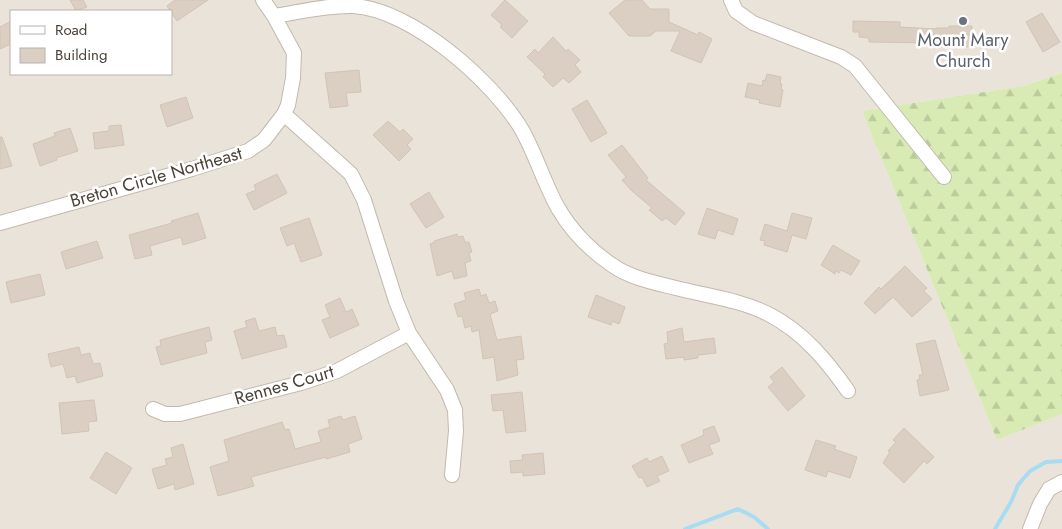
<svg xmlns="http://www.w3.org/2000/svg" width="1062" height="529" font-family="Jost,sans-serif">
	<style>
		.residential { fill: #eae3d9; fill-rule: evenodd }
		.forest { fill: url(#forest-firs) }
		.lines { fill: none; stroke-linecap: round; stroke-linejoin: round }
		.stream { stroke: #a7dcf3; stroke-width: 4 }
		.building { fill: #dbcfc3; stroke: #d3c4b3 }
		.minor-casing { stroke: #c2b9ad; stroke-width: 16 }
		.minor { stroke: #fff; stroke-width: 14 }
		.worship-dot { fill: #6b7280; stroke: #fff; stroke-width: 2 }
		.labels { text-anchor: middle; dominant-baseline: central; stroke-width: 5; stroke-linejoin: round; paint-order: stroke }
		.worship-label { font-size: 18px; fill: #5b616d; stroke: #fff }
		.street-label { font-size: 18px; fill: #4b4238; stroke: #fff }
	</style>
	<defs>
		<pattern id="forest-firs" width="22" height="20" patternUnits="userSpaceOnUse" patternTransform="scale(1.25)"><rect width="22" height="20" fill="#d8ebb4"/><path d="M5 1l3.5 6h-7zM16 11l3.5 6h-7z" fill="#bbcb9c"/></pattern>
	</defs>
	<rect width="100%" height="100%" fill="#f6f2eb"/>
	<path class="residential" d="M0 0H1062V73L1023 86 862 111 997 440 1062 414V529H0ZM11 11H171V74H11Z"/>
	<path class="forest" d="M1062 73V414L997 440 862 111 1023 86Z"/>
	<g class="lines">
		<path class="stream" d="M685 529 738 509 754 517 768 529
			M995 529 1011 502 1018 485 1030 471 1046 462 1062 461"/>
	</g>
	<path class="building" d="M70 0H83L87 7 76 11Z
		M175 0H208L177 21 167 6Z
		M505 0 528 21 512 38 500 27 502 25 491 15Z
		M625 0H642L650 9H669V22L698 35 699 32 712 39 701 63 671 51 680 31H656L650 36H629L609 13Z
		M1042 13 1060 42 1043 52 1026 22Z
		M11 21V44L0 49V27Z
		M853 21 900 22V27L936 29V28H949V26H972L971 47 936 46V43L869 42V38L859 37V32H853Z
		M553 37 566 51 568 49 580 60 575 65 581 72 569 83 563 78 553 87 543 77 545 74 527 57 535 49 538 53Z
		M359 70 361 92 346 93 348 106 330 108 325 73Z
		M767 74 781 77 780 83 782 84 781 89 783 90 780 107 759 103 760 100 745 97 748 83 762 86 763 80 765 81Z
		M186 97 193 118 167 127 160 105Z
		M587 100 607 133 591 142 572 109Z
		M388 121 400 132 403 129 413 139 407 145 411 149 399 161 373 135Z
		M121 125 124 145 95 149 93 133 109 131V126Z
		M70 128 78 151 56 158 57 160 40 166 33 144 55 136 54 133Z
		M0 137H2L12 166 0 169Z
		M622 145 648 178 646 180 685 213 675 225 666 218 662 221 649 210 652 208 632 191 622 180 626 177 608 155Z
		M277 174 287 193 254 210 246 194 256 190 254 185Z
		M429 192 444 217 426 228 410 204Z
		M707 208 738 219 733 235 718 230 715 239 698 234Z
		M198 213 206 238 183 245 181 237 150 246 152 255 135 259 129 235 172 223 171 221Z
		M792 213 812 218 806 239 792 235 787 252 764 245 765 241 760 240 765 224 787 231Z
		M309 218 322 255 301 262 294 243 287 246 280 228Z
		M457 234 458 237 463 236 465 242H469L472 252 469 253 471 261 465 263 467 276 454 279 452 271 437 276 430 244 435 242 434 241Z
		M97 241 103 258 66 269 61 252Z
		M833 245 860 261 851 275 841 270 839 273 836 271 835 274 821 265Z
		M905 266 927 288 924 291 932 299 912 317 893 297 875 314 864 303 879 287 881 289Z
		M40 274 45 295 11 303 6 282Z
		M479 289 481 296 486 294 489 303 495 301 498 311 490 314 497 340 521 336 524 359 516 360 518 375 497 381 494 357 483 359 479 330 472 332 471 326 465 328 462 316 458 317 454 304 466 300 464 293Z
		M596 295 625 307 619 324 612 321 611 325 588 317Z
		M340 298 346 312 352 309 359 325 330 338 322 320 330 317 325 305Z
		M255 318 259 331 275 327 277 336 284 335 287 347 242 359 234 331 247 327 245 321Z
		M209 327 212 340 205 342 207 353 161 365 156 347 161 346 160 340Z
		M682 328 684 342 714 338 716 353 698 355V358L684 360V357L666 359 664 344 668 343 667 332Z
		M935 340 949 390 920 396 917 380 920 379 919 375H923L916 344Z
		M79 347 81 355 90 353 93 364 100 363 103 376 77 383 75 376 67 378 63 364 51 367 48 354Z
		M782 367 805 396 788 411 768 387 774 382 770 377Z
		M522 392 526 431 506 433 503 410 493 411 491 395Z
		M94 400 97 421 88 422 89 431 62 434 59 403Z
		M341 416 343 420 355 416 362 439 348 444 350 452 326 459V457L251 477 254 486 218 496 210 467 229 461 224 440 282 422 285 430 289 429 295 449 321 442 318 431 330 427 328 420Z
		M714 426 720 441 709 445 713 454 689 463 681 445 704 435 703 430Z
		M904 428 934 457 927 464 924 461 904 483 883 463 890 452 888 451 896 442 893 440Z
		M816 440 836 446 834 449 857 457 850 478 828 471 826 477 805 470Z
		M183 444 194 484 175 490 174 484 158 489 152 469 167 465 165 459 173 457 171 448Z
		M106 452 132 468 116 494 90 478Z
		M543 453 545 474 523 476V472L511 473 510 461 523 460 522 455Z
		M662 456 669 471 657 476 660 481 647 487 642 477 639 478 632 466 647 458 649 462Z"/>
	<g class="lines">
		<defs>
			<path id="minor" d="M731 0 736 11 753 23 841 57 855 66 944 177
				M274 16C300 12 327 5 353 6 411 9 493 81 522 130 536 155 544 183 558 208 572 232 590 250 612 265 630 278 656 283 676 288 707 296 742 300 770 315 803 332 827 361 848 391
				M284 114 351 174 364 200 396 301 409 333 447 390 455 410 456 431 452 475
				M0 223 192 169 248 151 264 140 284 114 288 105 293 78 294 53 274 16 263 0
				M153 409 165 414H180L301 383 337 371 409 333
				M1030 529 1040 504 1049 489 1062 482"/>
		</defs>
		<use href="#minor" class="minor-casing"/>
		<use href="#minor" class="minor"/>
	</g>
	<circle class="worship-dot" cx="963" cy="21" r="5"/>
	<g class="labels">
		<g class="worship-label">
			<text x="963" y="40">Mount Mary<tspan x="963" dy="21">Church</tspan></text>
		</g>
		<g class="street-label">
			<text transform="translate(156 177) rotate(-16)">Breton Circle Northeast</text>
			<text transform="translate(284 385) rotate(-16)">Rennes Court</text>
		</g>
	</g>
	<rect x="10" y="10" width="162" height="65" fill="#ffffff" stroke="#b7b3af"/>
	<rect x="20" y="26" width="25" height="8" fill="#ffffff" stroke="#b7b3af"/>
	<text x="55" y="35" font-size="15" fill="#4b4238">Road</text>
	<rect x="20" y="48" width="25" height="15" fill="#dbcfc3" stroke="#b7b3af"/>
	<text x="55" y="60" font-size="15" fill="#4b4238">Building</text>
</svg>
